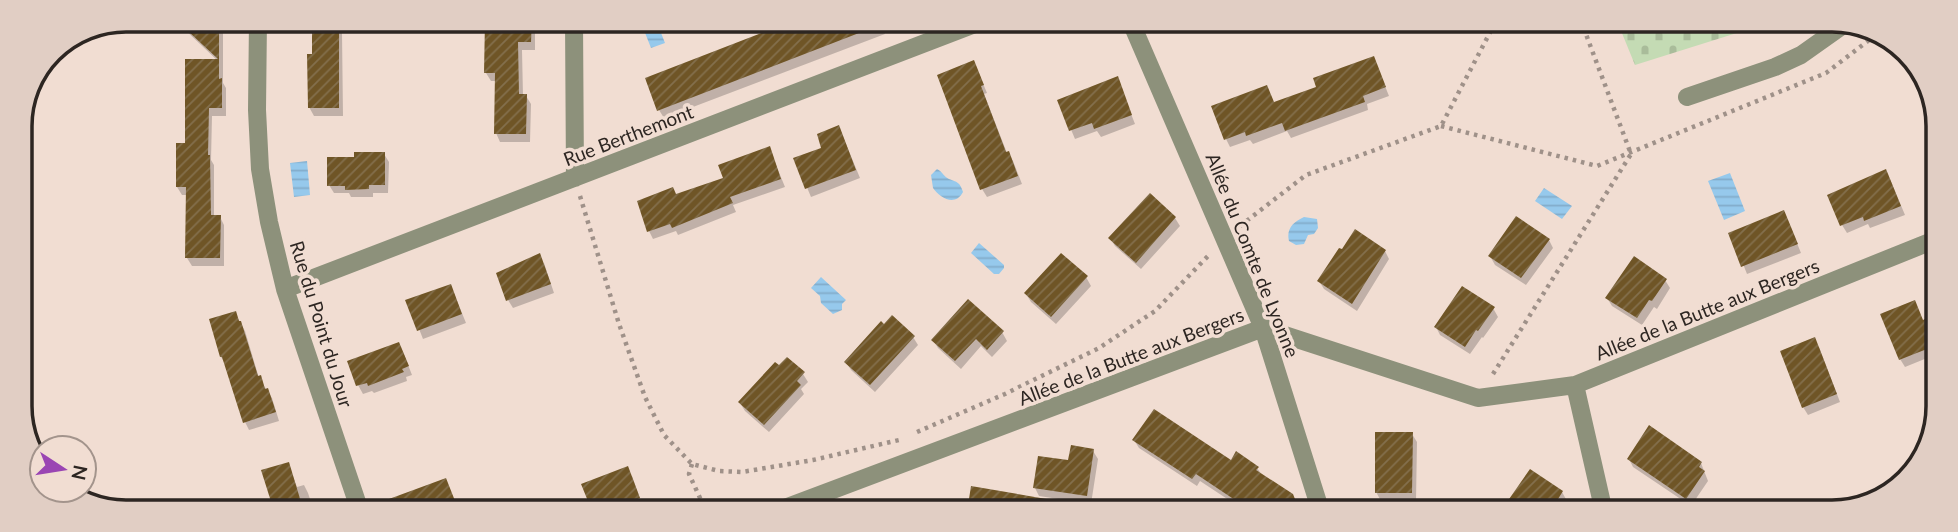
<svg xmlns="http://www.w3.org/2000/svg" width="1958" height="532" font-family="Lato,sans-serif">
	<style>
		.cemetery { fill: url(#cemetery-stones) }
		.water { fill: url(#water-rules) }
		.shadow { fill: #0003 }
		.building { fill: url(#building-hatch) }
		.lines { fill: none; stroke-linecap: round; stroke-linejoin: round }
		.path { stroke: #9f9189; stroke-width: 4.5; stroke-dasharray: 3.5 5; stroke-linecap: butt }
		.minor { stroke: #8d917b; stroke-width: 18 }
		.labels { text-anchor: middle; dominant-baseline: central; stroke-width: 7; stroke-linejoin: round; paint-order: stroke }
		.street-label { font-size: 19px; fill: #2d2622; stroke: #f1ddd2 }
		.rim { fill: none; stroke: #2d2622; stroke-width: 3.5 }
	</style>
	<defs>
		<pattern id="cemetery-stones" width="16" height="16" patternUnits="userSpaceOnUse" patternTransform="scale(1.75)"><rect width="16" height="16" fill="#c4dbb4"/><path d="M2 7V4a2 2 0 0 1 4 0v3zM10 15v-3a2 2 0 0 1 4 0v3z" fill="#a9bc9a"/></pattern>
		<pattern id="water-rules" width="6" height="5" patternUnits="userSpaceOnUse" patternTransform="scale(1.75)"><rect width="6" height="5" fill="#96c9ec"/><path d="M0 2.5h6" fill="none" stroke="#82acca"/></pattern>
		<pattern id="building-hatch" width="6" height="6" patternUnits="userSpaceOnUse" patternTransform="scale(1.75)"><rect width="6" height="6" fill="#6f5526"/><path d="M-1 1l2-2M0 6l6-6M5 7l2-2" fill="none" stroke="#836f4c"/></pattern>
	</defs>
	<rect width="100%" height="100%" fill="#f1ddd2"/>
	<path class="cemetery" d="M1617 21H1775L1635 65Z"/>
	<path class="water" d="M640 20H656L665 43 651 48Z
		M307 161 310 195 294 197 290 163Z
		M937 169C943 172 944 177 949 179 957 182 960 182 963 192 955 207 940 198 933 188L931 175Z
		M1730 173 1745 211 1724 220 1708 181Z
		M1544 188 1572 206 1562 219 1535 201Z
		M1304 217 1317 219 1318 228 1314 234 1308 235 1304 244 1296 245 1289 241C1286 229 1293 222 1304 217Z
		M979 243 1004 265V268L999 274H994L971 253Z
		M821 277 846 300 842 304V310L833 314 821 303 820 296 811 288Z"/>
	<path class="shadow" d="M177 19H225V31H223V83L226 88V116H212L211 160 214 165V217H220L224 225V266H192L187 258V195H182L177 187 187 145 218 61 182 27Z
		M314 19 352 20V32H342L343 116H314L309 107 314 55Z
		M486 20H535V50H522L523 96H526L531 104 530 142H500L496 133 497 81H491L486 73Z
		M800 20H887L881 22 885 34 664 118 659 110Z
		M974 62 987 93 984 94 1007 153H1008L1013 161 1022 184 987 197 982 189Z
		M1377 66 1389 96 1367 104 1368 110 1291 138 1287 131 1253 144 1250 140 1230 147 1226 139 1266 87 1274 103Z
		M1117 78 1135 124 1101 137 1097 131 1075 139 1059 101Z
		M839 127 860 178 811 197 795 159 823 149Z
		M769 148 785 187 733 205 736 212 678 235 676 231 653 239 649 231 676 196 725 180Z
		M384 154 389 162 388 193H373V197H351L349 193H334L329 185 355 158Z
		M1890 179 1905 215 1870 228 1868 224 1847 233 1842 225Z
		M1150 196 1175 218 1180 226 1141 269 1115 246 1110 238Z
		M1788 221 1801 253 1747 274 1731 234Z
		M1549 240 1553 248 1526 285 1495 265 1490 256Z
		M1385 251 1389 259 1357 311 1324 289 1319 281Z
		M544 263 554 293 513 308 508 300Z
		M1086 277 1091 286 1056 324 1031 302 1026 294Z
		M1665 280 1670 288 1657 309 1654 307 1642 325 1612 306 1607 298Z
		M451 286 466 323 423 339 408 301Z
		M1493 308 1498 317 1483 338 1482 337 1470 354 1440 335 1436 327Z
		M235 313 245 331 259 378 272 398 279 421 249 430 245 422 226 365 221 357Z
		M1923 322 1929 329 1937 346V354L1905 367 1900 359Z
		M1002 332 1007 341 992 357 981 346 961 369 938 348 933 340Z
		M913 337 918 345 875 392 851 370 846 362Z
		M1819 347 1840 402 1808 415 1803 407Z
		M403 352 412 375 406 377 407 381 374 393 372 391 363 394 358 385Z
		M803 374 808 382 801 389 804 394 769 432 745 411 740 403Z
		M1412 434 1417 442 1416 501H1381L1376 492Z
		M1134 440 1257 468 1262 475 1292 496 1300 512H1247L1200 481 1197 486 1139 448Z
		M1093 451 1098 459 1091 504 1039 496 1035 488 1070 462Z
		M1629 459 1701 463 1708 481 1691 506 1633 467Z
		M288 464 297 487 304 485 308 493 314 511H275Z
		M632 476 643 507 631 511H594L583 485Z
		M1562 492 1567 501 1559 512H1505L1510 505Z"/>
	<path class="building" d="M175 19H219V79L222 78V108H209L208 155H210L211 215H221L220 258H185L186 187H176V143H185V59H218Z
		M312 19 339 20V108H308L307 54H312Z
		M485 20H532L531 42H518L519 94H527L526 134H494L495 73H484Z
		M795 20 890 21 657 111 645 78Z
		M1374 56 1386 87 1363 96 1365 102 1285 131 1282 123 1246 136 1245 132 1224 140 1211 106 1267 85 1274 102 1316 87 1313 78Z
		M974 60 984 85 981 86 1006 152 1009 151 1018 176 980 190 937 75Z
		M1118 76 1132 115 1094 129 1092 123 1069 131 1057 100Z
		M839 125 856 170 805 189 793 158 821 148 817 134Z
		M770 146 781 179 730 197 733 203 672 228 670 224 647 232 637 201 673 187 676 194 723 178 718 165Z
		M354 152H385V185H369V189L345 190V186H327V157H354Z
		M1886 169 1901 206 1864 221 1863 217 1840 226 1827 195Z
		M1150 193 1176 217 1136 263 1108 238Z
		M1784 210 1798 244 1741 267 1728 233Z
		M1516 216 1550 239 1521 278 1488 256Z
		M1355 229 1386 250 1352 304 1317 281 1339 248 1342 249Z
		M540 253 551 284 506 301 496 273Z
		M1061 253 1088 276 1051 317 1024 293Z
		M1634 256 1667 279 1652 301 1649 300 1637 318 1605 298Z
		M451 284 462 314 417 331 405 300Z
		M1462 286 1495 307 1478 331 1476 330 1465 347 1434 327Z
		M968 299 1004 331 987 350 976 339 955 361 931 340Z
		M1915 300 1923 320 1925 319 1937 345 1899 360 1880 314Z
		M236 311 239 321H241L258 376 261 375 265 389 268 388 276 412 243 423 222 357H220L209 319Z
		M892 315 915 336 870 385 844 362 881 321 884 324Z
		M1815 337 1837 394 1802 408 1780 351Z
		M399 342 409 366 402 369 404 372 368 386 367 383 356 386 347 361Z
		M787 357 805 372 797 381 801 385 764 425 738 402 775 362 779 365Z
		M1154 409 1231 460 1236 451 1259 467 1256 470 1293 494 1300 512H1253L1196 474 1192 479 1132 440Z
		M1649 425 1702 462 1699 467 1705 471 1686 499 1627 459Z
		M1375 432H1413L1412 493H1375Z
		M1071 445 1094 449 1087 496 1033 488 1038 456 1068 460Z
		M289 462 301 502 297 503 298 507 285 511H274L261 470Z
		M628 466 640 498 604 511H592L581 484Z
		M1530 469 1563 491 1550 512H1503L1509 504 1507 502Z
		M446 478 459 511H371L370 506Z
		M971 486 1052 500 1051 512H967Z"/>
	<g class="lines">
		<path class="path" d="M1441 126 1597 166 1826 73 1877 34
			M580 196 619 324 645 397 664 435 692 464 719 471 742 472 813 460 899 440
			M1240 226 1306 175 1441 126 1496 21
			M1493 374 1631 154 1581 21
			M917 432 1005 394 1099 348 1155 311 1208 256
			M692 464 689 474 706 511"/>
		<path class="minor" d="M258 19 257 110 260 169 269 222 285 289 360 511
			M574 20 575 178
			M1130 20 1263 328 1321 512
			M1687 97 1775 67 1801 55 1849 21
			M285 289 985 20
			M1575 385 1604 512
			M777 511 1263 328 1478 398 1575 385 1937 239"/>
	</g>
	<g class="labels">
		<g class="street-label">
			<text transform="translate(628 135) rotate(-21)">Rue Berthemont</text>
			<text transform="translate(1253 255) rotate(68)">Allée du Comte de Lyonne</text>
			<text transform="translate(1707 309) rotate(-22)">Allée de la Butte aux Bergers</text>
			<text transform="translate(322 324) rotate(73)">Rue du Point du Jour</text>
			<text transform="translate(1131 356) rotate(-21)">Allée de la Butte aux Bergers</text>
		</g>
	</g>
	<path d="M0 0H1958V532H0ZM126 32H1832A94 94 0 0 1 1926 126V406A94 94 0 0 1 1832 500H126A94 94 0 0 1 32 406V126A94 94 0 0 1 126 32Z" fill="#e1cec4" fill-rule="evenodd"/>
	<path class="rim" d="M126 32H1832A94 94 0 0 1 1926 126V406A94 94 0 0 1 1832 500H126A94 94 0 0 1 32 406V126A94 94 0 0 1 126 32Z"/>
	<g transform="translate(63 469) rotate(102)"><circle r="33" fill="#f1ddd2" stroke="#a3948c" stroke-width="2"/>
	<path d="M0-5L12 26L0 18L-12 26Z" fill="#9a45b3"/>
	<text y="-10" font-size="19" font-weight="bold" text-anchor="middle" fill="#2d2622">N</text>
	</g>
</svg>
